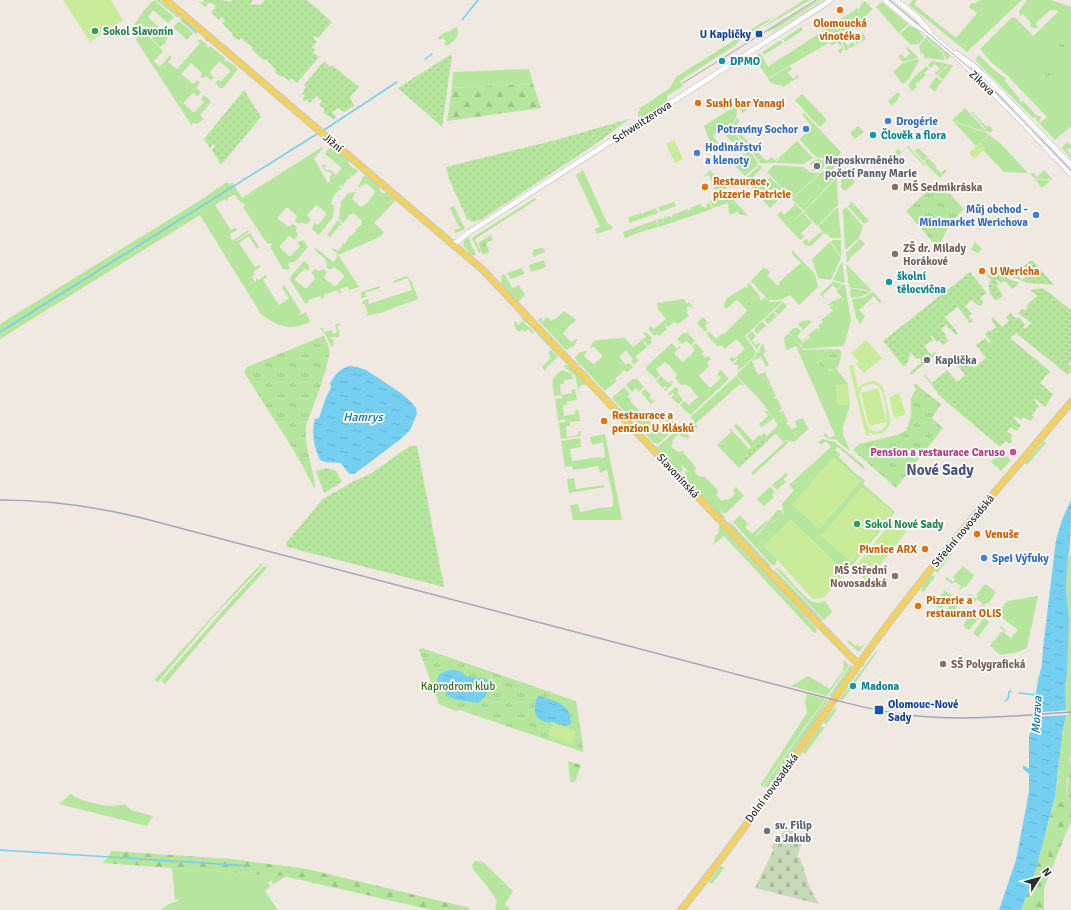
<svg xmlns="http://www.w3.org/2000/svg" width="1071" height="910" font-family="Signika,sans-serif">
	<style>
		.grass { fill: #b6e59e; fill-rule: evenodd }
		.forest { fill: url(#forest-firs) }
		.cemetery { fill: url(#cemetery-stones) }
		.park { fill: url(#park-tufts) }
		.garden { fill: url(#garden-dots) }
		.pitch { fill: #c9ec9a; fill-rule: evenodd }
		.water { fill: url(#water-ripples) }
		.pier { fill: #efe9e1 }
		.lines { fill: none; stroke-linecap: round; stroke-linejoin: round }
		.stream { stroke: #75cff0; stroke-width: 1.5 }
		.minor-casing { stroke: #b4b7c1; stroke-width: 6 }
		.major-casing { stroke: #c9c9c9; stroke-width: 8 }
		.minor { stroke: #fff; stroke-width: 5 }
		.major { stroke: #f2d163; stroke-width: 6 }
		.tram { stroke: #a3a6b8; stroke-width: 1 }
		.rail { stroke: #a3a6b8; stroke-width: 1.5 }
		.food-dot { fill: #e8710a; stroke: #fff; stroke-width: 1.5 }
		.leisure-dot { fill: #2e9e5b; stroke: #fff; stroke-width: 1.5 }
		.transit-dot { fill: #1a4fb4; stroke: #fff; stroke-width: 1.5 }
		.culture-dot { fill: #0f9aa8; stroke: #fff; stroke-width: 1.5 }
		.shop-dot { fill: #3f7fe0; stroke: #fff; stroke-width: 1.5 }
		.worship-dot { fill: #6b7280; stroke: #fff; stroke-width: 1.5 }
		.education-dot { fill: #8d6e63; stroke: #fff; stroke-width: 1.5 }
		.hotel-dot { fill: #d1479c; stroke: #fff; stroke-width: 1.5 }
		.labels { text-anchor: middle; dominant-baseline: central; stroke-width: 3.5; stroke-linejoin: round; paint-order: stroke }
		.food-label { font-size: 11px; font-weight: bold; fill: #c56008; stroke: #fff; text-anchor: start }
		.leisure-label { font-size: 11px; font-weight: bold; fill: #27864d; stroke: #fff; text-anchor: start }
		.transit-label { font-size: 11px; font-weight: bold; fill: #164399; stroke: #fff; text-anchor: end }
		.culture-label { font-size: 11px; font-weight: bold; fill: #0d838f; stroke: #fff; text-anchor: start }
		.street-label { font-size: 11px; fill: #2e2e2e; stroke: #fff }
		.shop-label { font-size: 11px; font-weight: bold; fill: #366cbe; stroke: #fff; text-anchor: start }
		.worship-label { font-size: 11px; font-weight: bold; fill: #5b616d; stroke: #fff; text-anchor: start }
		.education-label { font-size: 11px; font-weight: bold; fill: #785e54; stroke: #fff; text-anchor: start }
		.hotel-label { font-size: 11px; font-weight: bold; fill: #b23c85; stroke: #fff; text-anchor: end }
		.park-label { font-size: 11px; fill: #2c6e1b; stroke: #fff }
		.water-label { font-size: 12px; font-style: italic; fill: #0d6fa3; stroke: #fff }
		.district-label { font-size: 15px; font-weight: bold; fill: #4d5680; stroke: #fff }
	</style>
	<defs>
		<pattern id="forest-firs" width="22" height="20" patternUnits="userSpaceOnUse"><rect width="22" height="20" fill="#b6e59e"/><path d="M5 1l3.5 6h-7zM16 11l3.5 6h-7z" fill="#9dc588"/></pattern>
		<pattern id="cemetery-stones" width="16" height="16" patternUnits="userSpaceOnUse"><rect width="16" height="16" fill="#c8d9b8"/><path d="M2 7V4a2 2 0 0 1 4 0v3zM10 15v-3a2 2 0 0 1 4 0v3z" fill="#acbb9e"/></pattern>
		<pattern id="park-tufts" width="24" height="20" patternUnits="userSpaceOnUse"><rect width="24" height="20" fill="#b6e59e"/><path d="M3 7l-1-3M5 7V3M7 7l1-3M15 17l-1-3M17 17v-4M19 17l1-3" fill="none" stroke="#9dc588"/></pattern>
		<pattern id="garden-dots" width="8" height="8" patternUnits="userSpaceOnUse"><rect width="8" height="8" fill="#b6e59e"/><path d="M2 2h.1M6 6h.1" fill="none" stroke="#9dc588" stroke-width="1.8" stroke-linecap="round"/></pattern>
		<pattern id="water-ripples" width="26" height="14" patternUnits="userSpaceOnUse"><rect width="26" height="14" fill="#75cff0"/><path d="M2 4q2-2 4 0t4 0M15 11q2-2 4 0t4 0" fill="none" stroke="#66b2ce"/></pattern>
	</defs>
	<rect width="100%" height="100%" fill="#efe9e1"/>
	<path class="grass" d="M154 0 174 17 168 23 153 10 148 17 162 30 161 31 156 29 145 32 143 29 145 27 141 23 136 27 140 32 142 31 143 32 136 33 133 27C139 17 145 8 154 0Z
		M156 0H160L179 17 178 18Z
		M804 0H810L764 27V26Z
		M818 0H821L777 28 768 32 767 31Z
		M824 0H826L772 33 774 31Z
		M913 0H916L915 5 956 38 977 13 969 7 972 3 975 4 979 0 980 1 981 0H1022L967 52 909 5Z
		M1027 0H1051L1071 7V126L1055 140 1036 120 1037 119 1035 117 1033 118 975 60 979 55 993 69 1006 79 1005 81 1020 99 1019 100 1021 102 1023 101 1037 116H1040L1041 118 1039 122 1040 123 1047 117 1006 74 992 63 980 49 1012 17 1016 18 1033 36 1058 12 1057 10H1050L1036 23 1038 28H1033L1030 26 1031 23 1023 14 1020 16C1017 10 1024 5 1027 0Z
		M865 1 873 9 855 26 857 15 855 26 849 31 768 78 756 61V56L760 53 769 68V66L858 8V12L862 3Z
		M882 2 908 24 899 33 876 7Z
		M182 17 197 30V35L180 20Z
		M774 17 737 43V44L680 81 683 86 667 96V98L668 101 640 119 638 116V112L641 110 639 108 648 103 670 88 676 77 763 22Z
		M179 21 193 33 187 40 173 27Z
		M909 25 911 27 914 26 924 37 919 44 911 45 900 34Z
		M457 27C460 37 454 41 447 46L444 44 446 41 443 38 440 40 438 38 442 34 448 31 449 32 451 31 450 30Z
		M801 27 803 30 785 42 783 39Z
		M156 30 168 38 165 41 166 43 160 47 152 39 153 32Z
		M145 33 163 51 154 61 159 67 169 57V55L172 57 168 62 177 69 200 43 198 41 200 39 207 45V47L208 48 210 46 225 58 224 60 226 62 228 61 238 69 223 88H220L215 83 218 80 221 81 230 72V70L220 62H219L210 72V74L214 77 211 80 206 76 204 78 200 77 202 73 191 63 181 74 193 84 197 80 200 83 196 88 201 92 198 96 193 93 184 102V104L193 112H195L204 102 201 99 204 95 210 100 211 102 200 115 204 119 197 124 192 123V126L136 40 138 35Z
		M863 33 866 39 857 44 854 41Z
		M847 35 848 36 843 41 848 46 853 42 855 45 850 48 847 47 849 49 845 51 842 39Z
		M927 36 951 56 947 60 943 52 926 38Z
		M840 37 843 50 840 54 838 51 842 47 837 42 831 46 830 43Z
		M925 38 942 52 945 60 924 58V56L923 53 921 54 919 46Z
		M781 40 783 43 764 55 762 52Z
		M908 47 918 58 903 62 898 57 901 54 905 58 910 53 906 49Z
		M918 59 919 61 908 80 903 84 893 72 903 63Z
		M932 61 949 64 937 75 935 73 940 69 935 64 930 68 928 65Z
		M950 64 953 66 943 80 938 75Z
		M790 66 792 69 788 73 793 79 798 75 799 77 791 82 790 81V83L783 87 778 80 781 86 771 83 768 79Z
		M926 66 929 69 924 73 926 75 915 85 917 87 912 91 908 86 912 79Z
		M529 69 533 84 452 88 453 72Z
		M936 77 942 81 935 91 929 87Z
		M898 92 900 95 898 99 892 106 888 101Z
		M802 94 818 110 810 117 795 100Z
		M758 96 759 98 743 113 740 108Z
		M735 106 737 108C737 111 737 115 736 117 734 122 731 124 733 129 739 147 758 141 735 161L732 157 733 156 736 159 744 151 735 141 733 143 722 131 720 133 718 131 713 136 720 145 717 147 709 139 704 126Z
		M965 108 987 132H986L953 121 952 120Z
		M817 111H819L827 120 820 127 810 117Z
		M971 112H973L982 123H983L987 127 989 125 993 130 989 133Z
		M804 113 841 152 836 159 829 161 822 158 816 157 800 140V139L812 127 802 114Z
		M737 118 740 121 736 125 737 130 764 159 768 160 772 157 775 160 778 157 775 163H760C755 153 735 135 734 127 733 123 735 121 737 118Z
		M954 122 987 133 988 135 976 146Z
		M858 126 864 132 855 139 850 133Z
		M989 135 1000 143 1028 173 1004 172 983 150 985 148 980 143Z
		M797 141 813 158 803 164 776 163 780 157Z
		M1068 142 1071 145V148H1069L1067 150 1071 155V158L1062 148 1064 145Z
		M908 146 924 164V166L907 147 898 156 895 152 898 149 901 152Z
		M322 147 323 148 314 159 328 183 330 181V176L332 174 330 172 325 171 322 166 324 164 326 166 324 168 328 171 329 169 336 175 342 168 325 154 327 150 333 147 349 159 350 160 348 163 354 169 356 168 358 171 352 177 350 175 349 177 351 178 350 180 349 178 343 185 344 187 341 185 339 187 342 189 341 190 339 189 333 197 331 204 334 205 333 217 319 235 312 229 314 223 318 225 326 215V213L317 205 315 206 307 215 311 220 307 224 302 223V222L299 224 295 221 297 216 288 208H286L278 217V219L288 227 293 224 297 227 296 231 298 235 294 240 290 236H289L280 246V248L289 256H291L300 246 297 242 303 240 308 247 295 262H289L288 264 290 268 288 270 283 269 270 247 272 245 270 243 268 244 266 242 243 207 245 205 244 203 242 204 236 196 233 195 228 198V200L226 201 225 199 215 205 231 230 235 228 237 230 230 234 232 241 248 230 249 232 235 241V242L250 233 259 247 257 249 249 236 239 243 255 267 259 265 260 267 253 272 255 274 252 277 255 282 256 281V278L259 280 266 275 267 277 263 280 279 305 289 298 282 288 284 285 301 312 299 313 300 315 306 312 310 322C290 331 278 327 261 314L200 215 0 339V324L199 201 227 182 230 185 232 182 242 198Z
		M918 148 928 157 923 161 915 151Z
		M749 150 759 164H755L758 165 745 176 729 160 730 158 735 162 745 153 743 163 744 164 746 152Z
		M928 158 937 167 936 168 941 173 945 169 947 171 940 178 924 162Z
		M819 159 826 162V164L821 170 813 171 812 169 822 165V163C819 163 814 165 811 165L810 162 815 160Z
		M833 162 835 164 836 166 834 167V171H824L829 164Z
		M760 165 766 172 762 168 751 179 754 183 750 186 746 181 747 180 746 178Z
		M774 165 803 167 812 173H820L792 198 767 172Z
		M583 170 608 225 609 224 613 228 597 234 595 229 600 227 576 175Z
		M710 170 727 189H714L713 188 714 187 709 175 703 177Z
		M840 170 852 175 855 174 856 176 853 180 855 182 845 191 841 187 842 183H841L842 179 841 177H842L840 175Z
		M1044 170 1052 179 1051 180 1034 178 1030 174 1033 173 1037 177Z
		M823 171H836L837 176 804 211 792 199Z
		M767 174 786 193 770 208 752 188 755 184 759 188 770 177Z
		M365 175 370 179 371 178 380 186V191L382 193H388L396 200 374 223 384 232 380 237 338 255 359 287 349 290 348 286 340 289 341 293H339L337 290 324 295V298L322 299 320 296 308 300 309 303H305L290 280 291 276 304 261 309 265V271L304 269 295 279 296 281 305 288H307L315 279V277L311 273 315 269 319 271 323 269 327 272 324 278 334 286H336L344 277V275L334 267 330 270 326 267 327 265 325 259 314 249 316 248 333 262 337 258 336 256 338 254 332 249 333 248 338 251 343 245 342 244 343 243 345 244 350 235 351 236 356 231 355 230 357 228H358L362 224 361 223 362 221 353 213 352 214H350L343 223 339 219 341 202 348 193 356 192 352 199 361 207 368 202 375 192V191L366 183 358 188 363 176Z
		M837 177 838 205 817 226 804 212Z
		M1035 179 1050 181 1042 188Z
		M729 190 733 195 731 197 748 216 739 214 738 212H735L734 214H729L728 203 713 208 710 201 719 198 723 194 721 191Z
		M535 198 536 200 475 239 481 252 479 253 472 238 473 237Z
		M793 201 803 212 787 225 803 213 812 223 801 233 804 237 800 240 777 215 781 211 784 215 795 205Z
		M674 202 676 206 660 212 659 207Z
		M709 202 712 209 659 227 657 220 662 218 664 224 663 218 669 216 672 218V215L687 209 690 211V208L700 204 705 208 707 207V204Z
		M852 202 869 221 864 224 848 206Z
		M454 206 465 229 455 233 454 230 460 228 459 225 458 226 450 208Z
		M838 207 841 238H831L827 234H824L818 226Z
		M846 207 863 226 859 238 847 249H845L843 210Z
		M656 208 658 213 629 223V217L642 213 643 216V213Z
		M338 220 342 225H340L330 237 327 235Z
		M656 220 658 227 641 232 640 229 641 232 625 238 623 232Z
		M821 232 823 234 811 246 805 245 802 242 806 239 809 242Z
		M469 236 470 242 476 254 474 256 470 254 463 245 464 241Z
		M860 239 865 244 850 258V259L847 263 846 253Z
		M833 240H841V257L831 242Z
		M830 242 841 258 831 280 818 278 812 259Z
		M975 242 982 249 978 253 971 250Z
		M541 248 544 249 545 252 533 257V250Z
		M792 250 815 274 818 287 799 305 790 295 780 300H768L751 281 764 267 765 269 766 268 770 272 767 275 778 286 780 284 779 282 801 263 792 254Z
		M544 260 546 267 531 272 529 265Z
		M842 261 845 283 833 280Z
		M846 264 872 291 849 287Z
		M522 268 524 274 511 279 507 273Z
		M505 274 512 288 515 287 516 288V286L519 285 525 295 518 302 501 283 502 275Z
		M407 276 412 282 418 299 380 313 365 316 368 314 365 304H362L363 301 368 299 369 304 412 290 408 278 394 283 393 281Z
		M833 282 842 284 837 289 833 285 823 295 825 299 820 294Z
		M749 283 759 295 761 301 764 298 771 302 783 301 745 336 756 352 754 357 739 370 737 368 739 366 737 364 736 366 734 364 738 359 737 358 733 363 729 359 732 357 734 359 745 349 736 339 725 349 722 346H717L708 336V334H706L709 331 716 339 722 334H724L746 312 747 310 737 300 726 309 724 307 726 299 745 287 747 288 748 287 747 285Z
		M843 284 845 285 851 320 844 346 804 349 801 345 810 337 808 335 817 328 818 329 820 328 818 326 823 322 821 320 833 311 830 307 833 304 829 306 828 305 834 300 835 301 839 297 837 301 842 297 836 291Z
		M380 286V288L368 292 367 291 365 293 367 297 361 298V292Z
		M850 288 871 292 862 296 851 298Z
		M873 292 881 301 880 304 874 296 859 310 865 316 860 325 856 317 852 299 865 297Z
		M684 299 687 304 689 302 693 307 691 308 689 306 686 308 688 311 686 312 689 316 678 324 674 322 668 327 664 323V324L667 329 659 336 657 334 655 336 649 330V328L651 326 654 329 666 319 658 309 657 303Z
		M783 302 787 306 778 315 774 311Z
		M564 311 576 320 568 327 563 334 571 342 578 338 574 346 566 350 538 320 541 318H542V321L543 322 544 319 548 317 551 321 553 319 554 320Z
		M773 312 777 316 768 324 764 320Z
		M520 316H523L559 355 558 356 527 323H525Z
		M703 317 708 323 705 326 708 329 705 332 697 323Z
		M809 320 812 322 803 330 798 324 802 321Z
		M515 321 519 325 522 321 534 332 532 334 528 329 525 332 522 329 519 332 514 326Z
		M762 321 766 326 757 334 754 330Z
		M339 323 340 325 337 326 340 335 339 337H329L334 340 332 348 326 336 320 328H323L324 332 332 330 333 334 337 332 335 325Z
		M794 328H798L801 332 797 336 802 341 807 337V338L800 345 789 332Z
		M752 331 756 336 752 340 756 345 761 342 757 350 747 336Z
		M646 332 654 340 652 338 650 340 652 342 648 346 644 341 643 342 647 347 635 357 639 360 634 365 631 361 633 359 626 350 619 357 626 365 629 363 633 367 627 372 624 370 615 379 617 381 606 390 605 391 576 360 575 357 580 352 587 351 584 356 593 364H594L602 357V355L594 347 590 348 593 342 596 340 625 338 633 347 646 337 643 333Z
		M683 333H688L695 341 691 345 687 341 682 344 677 339Z
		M789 333 804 350 832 349V350L825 351 818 358 819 365 830 371 836 368 848 384 836 386 838 405 850 404V405L843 427V434L850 451 837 441 839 440 828 439 824 436V434L826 433 829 438 835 435 796 346 786 350 784 338Z
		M672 343 677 349 680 346 681 347 674 353 682 362 692 354V353L695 350 692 346 696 343 704 352 702 354 706 358 708 356 711 359 707 362 709 366 699 376 710 388 721 378 717 374 721 370 729 379 690 415 680 405 684 401 689 405 698 397 690 387H689L685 384 682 386 675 378 677 375 669 365H668L665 362 656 369 660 375 656 379 646 370V367Z
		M763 343 764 347 762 348 764 347 766 351 763 353 769 365 766 367 761 357 752 361 758 375 765 372 770 383 769 384 770 386 771 385 776 396 774 397 775 399 777 398 782 409 780 410 781 412 783 411 788 422 786 423 787 425 788 424 791 429 797 427 795 421 803 418 809 430H807L794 442 786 440 781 444 783 441 776 434 773 436 739 468 717 445 731 432 729 429H731L749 449 751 447 734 426 736 423 753 441 759 435 761 436 764 433 767 436 778 425 772 416 773 419 762 427 759 424 768 416 765 412 766 410 772 416 760 400 737 376V374L755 357Z
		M551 350 558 357 548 366 545 371 542 367 550 359 549 357 550 355 548 353Z
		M566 365 570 366 588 384 585 386 583 384 579 387V394L575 375 565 368 564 366Z
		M562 370 572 374 573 379 564 380V384H560L561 395 572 393 571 390 575 389 577 400 567 401V405H563L564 416 575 414 574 411 578 410 580 421 570 422V426H566L567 437 578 435 579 431H581L580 436 561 439 559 423 565 422V419L558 421 555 399 562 398 561 395 554 396C552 382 550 379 562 370Z
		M661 376 669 383 671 381 673 383 666 391 664 390 667 387 665 386 663 388 656 381Z
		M736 376 744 385 743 386 740 384 695 424 698 427 696 429 692 425 694 421 690 417Z
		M633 379H637L644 387 639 392 636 388 632 392 626 385Z
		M624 387 630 394 627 396 631 400 630 401 660 432 669 424 661 414 665 411 678 426 658 444 653 442 612 398Z
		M675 387 679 389 677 392 683 400 678 404 671 397 674 395 673 393 670 395 668 394Z
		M645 389 651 395 649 398 652 401 656 400 651 404 641 392Z
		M680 427 690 437 687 440 686 437 684 438 679 434 672 440 673 443 671 446 677 452 682 451 694 465 696 468 694 471 699 477 704 476 717 489 718 492 716 495 722 501 725 499 728 500 735 494 733 490 736 487 744 496 725 514 719 508 725 518 721 517 685 479 687 477 685 473 687 471 689 472 681 464 683 470 678 473 655 449Z
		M605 434 622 520H573L570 505 578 504 580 512 599 508 613 507V497L607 470 600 473 598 466 573 470 572 466 565 467 561 441 580 438 581 447 570 449 572 461 600 457 601 458 605 457 603 442 592 445 590 437Z
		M822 439 835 442 863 465 866 471 838 447 835 450 840 454 839 457 857 475 865 480 863 484 895 512 851 567 852 568 848 573V575L844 574 824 597 817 599 812 598 777 560 776 562V564L772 565 733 522 740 515 748 524 745 527 752 534 766 521 767 522 756 535 757 536 777 510H781L784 515 782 504 794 490 789 485 831 447 826 441 821 445 818 442ZM791 520 845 572 822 598 816 599 812 597 764 546Z
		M786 441 789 442 753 475 751 473Z
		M1044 441 1046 443 1027 465 1025 463Z
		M1001 450 1011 460 1001 471 991 462Z
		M786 473 788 475 784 479 786 482 777 490 772 485Z
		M574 478 576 489 604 485 605 487 569 493 567 479Z
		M770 487 775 492 772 495 774 497 764 506 757 499Z
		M730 521 732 524 771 566C759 565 747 540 737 533 734 530 735 533 732 530 730 527 730 524 730 521Z
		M720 525 817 629 815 634 724 536 713 545 716 535 719 534 718 530Z
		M1071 544V754L1069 760 1071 770 1067 779 1066 800 1054 803 1058 777 1062 734 1066 716 1065 685 1067 676 1069 620 1066 588 1068 557 1070 555Z
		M951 551 953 552 937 573 935 570 942 560H945Z
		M262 563V565L260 568 216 614 158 682 154 680 161 673 238 588Z
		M264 566 267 567V568L215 625 165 684 161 681 236 596Z
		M963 566 974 575 969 583H968L966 587 964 586 960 590 959 589 961 586 955 582 952 584 945 579 947 577 953 582 955 579 953 577Z
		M775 568 781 570C788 578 804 598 813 602 816 603 822 603 825 601L832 612 824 620Z
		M774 569 823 620 819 621 775 574Z
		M931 575 935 577 923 592 921 591 924 584Z
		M985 584 996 592 988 604 986 603 982 607 981 606 983 604 977 599 975 602 968 596 969 594 976 599 978 596 976 595 982 588 983 586H984Z
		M944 590 952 595 941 609 935 605 938 600V599L940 598 941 594H943Z
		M1038 596 1027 648 1018 652 1001 655 990 646 994 640 995 641 997 636 998 637 1000 632 1002 633 1004 631 1000 628 1001 626 1006 631 1004 633 1011 638 1018 630 1001 617 999 620 990 613 992 611 998 616 1000 613 998 612 1001 611V608L1005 605 1004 604 1008 601Z
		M956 597 961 601 950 616 945 612Z
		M973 610 980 616 969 630 963 626 966 621V620L972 613Z
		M984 618 989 622 978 637 973 633Z
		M849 640 855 646 857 645 859 647 865 644 859 652 847 642Z
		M876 651 877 652 843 700 840 699Z
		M844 660 849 665 827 696 791 686 808 676 830 689 843 671Z
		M851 664 852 670 832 697 829 696Z
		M807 694 825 699 762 787 761 784 807 713 805 701Z
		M826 699 828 700 811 727 768 787H763Z
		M835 707 837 709 826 725 824 722Z
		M820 727H825L805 754 803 752Z
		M71 794C80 801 98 805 110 806 116 806 120 804 126 805L131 810 153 816 147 826 59 804Z
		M1049 821 1066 833 1062 843 1054 842 1048 869 1043 868 1038 861Z
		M475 861 483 862 513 891 505 904 511 910H495L497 901 487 886 473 869 472 865Z
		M721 866 724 868 712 884 709 882Z
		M172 868 286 876 272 885 273 883 271 880 268 883 271 886 265 891 278 910H160L169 904 181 900H175Z"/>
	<path class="forest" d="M533 84 541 108 447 121 452 88Z
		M1071 755V822L1066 833 1049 821 1054 803 1066 800Z
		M568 761 581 765 575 782H570Z
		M1054 842 1062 843 1044 888V910H1021L1038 861 1043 868 1048 869 1049 846Z
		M112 851 232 859 307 869 470 908 469 910H432L283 876 103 863Z"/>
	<path class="cemetery" d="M788 827 803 839 797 857 800 858 810 889 819 904 755 888 774 849 771 847Z"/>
	<path class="park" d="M1066 38 1071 43V46L1064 52 1058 45Z
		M1047 66C1051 66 1055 70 1055 74L1045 77 1042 74V71Z
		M938 181 964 209 950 223 938 248 906 211Z
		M491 235 493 240 486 243 489 252 483 255 478 243Z
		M748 291 755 299 749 305 741 297Z
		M323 336H324C326 340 328 344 329 348 332 361 311 411 306 426 304 448 314 468 315 489L296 454 244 372 247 367Z
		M838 349 841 351C841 365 838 372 823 369L819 365 818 357 825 351Z
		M914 383 941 404 932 418 943 428 896 488 853 450 859 444 897 435 907 430C908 425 910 420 911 414 912 403 908 400 916 390Z
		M422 648 576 701 583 746V752L460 710 456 711 439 704 419 650Z"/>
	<path class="garden" d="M204 0H222L230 2 232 0H253L250 4 261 5 265 0H307L332 22 318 38 315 36 313 38 317 42 312 47 315 50 313 52 319 57 297 83 291 78 289 81 283 76 281 77 275 72 276 70 266 59 264 60 252 50 253 48 241 38 239 40 232 36 233 34 222 23 225 20 221 17 219 20 211 12 216 6 210 2 205 7 199 2 200 1 202 3Z
		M450 55 452 56 442 127 398 88Z
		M324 61 330 67 332 65 359 87 350 97 354 106 341 114 344 112 338 108 332 112 336 117 333 119 323 112 325 110 319 105 322 101 316 96 310 103 306 99 305 101 302 99 305 96 302 94 306 87 304 85Z
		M244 90 261 117 221 165 212 150 215 146 213 144 210 148 204 139Z
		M629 119 593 146 482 219 473 222 467 219 449 179 446 167 556 140Z
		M1032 260 1054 285 1028 283 1010 276 1016 272 1022 280 1026 276 1020 269Z
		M990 271 1019 283 1012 289 1006 282H1005L1003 281 1000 283 998 280 996 281 999 284 997 286 1003 296 996 301C988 291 987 291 991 278L987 277Z
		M970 272 987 293 980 298 983 302 981 306 977 305 972 300 965 306 972 314 969 315 970 317 969 318 973 320 970 323 958 307 945 317 958 333 956 335 946 325 941 329 946 335 945 336 948 341 943 345 940 341 937 342 932 336 930 337 933 340 924 346 931 355 935 352 937 354 911 375 910 373 922 362 919 358 916 359 911 352 909 354 911 356 908 358 909 360 904 367 883 341Z
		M1043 288 1071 310V363L1070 362 1068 364 1071 367V371L1068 375 1016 333 1010 338 1051 372 1049 373H1048L1040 383 1053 394 1045 407 1035 399 1034 400 1036 402 1035 403 1039 406 1032 415 1034 417 1030 421 1024 417 1021 420 1015 416 1013 418 1021 425 1017 431 1010 427 1007 431 1013 436 1011 438 1012 441 1009 444 1006 441 1000 447 940 396 924 375 925 374 932 383 947 370 957 382 965 375 955 362 964 355 974 368 986 358 976 345 985 338 989 343 991 342 985 334 989 330 990 332 996 327 991 319 993 317 1002 327 1009 321 1006 317 1011 313 1016 319 1019 317 1025 325 1023 327 1025 329 1031 323 1018 313 1023 309 1025 310 1028 307 1026 306 1037 296 1030 290Z
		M761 438 765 443 743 463 739 459Z
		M410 446H417L444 587 287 547 286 543 323 499 354 481 370 474Z
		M327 468 336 471 342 482 324 493 316 471Z"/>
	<path class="pitch" d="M63 0H111L123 20 90 42Z
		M674 140 683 159 675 163 666 144Z
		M980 143 985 149 974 159 969 153Z
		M866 340 882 358 864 373 856 364 859 362 851 353Z
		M853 365 858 388C864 382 875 377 882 386 885 391 885 399 887 404 888 410 891 417 890 423 889 432 877 438 869 432V435L866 436 849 366ZM871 384C874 384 877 385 880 388 884 394 889 420 886 426L878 432 871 430 867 425 859 394 862 387Z
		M848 384 850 404 838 405 836 385Z
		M878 388 887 422 869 426 861 393Z
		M899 393 906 414 896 418 894 417 889 397Z
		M833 457 861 481 820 529 792 505Z
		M862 487 893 512 852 563 821 536Z
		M791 520 845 572 822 598 816 599 812 597 764 546Z
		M893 520 907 531 888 555 874 543Z
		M874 544 888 555 867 581 853 569Z
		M553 723 576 731 572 744 548 736Z"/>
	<path class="water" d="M349 366 357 367 366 370 401 393 412 403 416 408 417 414 410 430 402 438 361 469 354 474H349L341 463 325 462 320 460C314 446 311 434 315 419L319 418 326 397 331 388 330 383 336 374 342 369Z
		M1071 500C1071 512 1071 549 1068 557L1066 588 1069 620 1067 676 1065 685 1066 716 1062 733V737L1055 797 1036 869 1021 910H999L1016 860 1029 792V774L1023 769V765L1029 769V736L1034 721 1035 700 1038 680 1042 665 1043 648 1056 540 1062 520Z
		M452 670C463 670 464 677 470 677 476 678 484 677 489 681 491 690 484 700 477 703 468 701 459 701 452 698 447 696 446 693 443 690 432 678 439 672 452 670Z
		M540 696C555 701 572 704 571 724L565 726 551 721 550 723C533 720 533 711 537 697Z"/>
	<path class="pier" d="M1068 710V715L1032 717V713Z"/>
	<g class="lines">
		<path class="stream" d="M182 18 195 30
			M462 20 478 0
			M206 39 208 41
			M425 59 432 54
			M324 130 397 82
			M0 332 317 134
			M1019 693 1037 695
			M1005 701 1008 699 1009 692 1011 691
			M0 850 250 866"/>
		<defs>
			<path id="minor" d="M885 0 915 25 926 31 957 57 1018 118 1071 174
				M896 0 917 17 930 32
				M956 53 973 65 990 81 1071 165
				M453 245 468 233 831 0"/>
			<path id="major" d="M166 0 483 270 809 614 854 660 860 664
				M681 910C747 828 806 740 866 654 929 566 1002 485 1071 402"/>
		</defs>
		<use href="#minor" class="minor-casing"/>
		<use href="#major" class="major-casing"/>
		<use href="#minor" class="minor"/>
		<use href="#major" class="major"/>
		<path class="tram" d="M889 0 979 76 1020 118 1071 171
			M683 83 816 0"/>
		<path class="rail" d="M0 500C47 500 92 506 138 517L827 698C851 704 876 711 901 714 957 722 1014 716 1071 712"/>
	</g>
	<g class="food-dot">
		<circle cx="840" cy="10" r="4"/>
		<circle cx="698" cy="103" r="4"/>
		<circle cx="705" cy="187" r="4"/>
		<circle cx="982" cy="271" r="4"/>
		<circle cx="604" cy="421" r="4"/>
		<circle cx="977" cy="534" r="4"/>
		<circle cx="925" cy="549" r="4"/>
		<circle cx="918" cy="606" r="4"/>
	</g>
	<g class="leisure-dot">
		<circle cx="95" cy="31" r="4"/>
		<circle cx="857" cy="524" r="4"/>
	</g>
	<g class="transit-dot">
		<rect x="755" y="30" width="8" height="8" rx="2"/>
		<rect x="874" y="705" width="10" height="10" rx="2"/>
	</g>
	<g class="culture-dot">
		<circle cx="722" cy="61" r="4"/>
		<circle cx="873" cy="135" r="4"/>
		<circle cx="889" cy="282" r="4"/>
		<circle cx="853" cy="686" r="4"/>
	</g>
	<g class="shop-dot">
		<circle cx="888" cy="121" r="4"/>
		<circle cx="806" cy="129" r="4"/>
		<circle cx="697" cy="153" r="4"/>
		<circle cx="1036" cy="215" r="4"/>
		<circle cx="984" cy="558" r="4"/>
	</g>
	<g class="worship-dot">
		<circle cx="817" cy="166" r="4"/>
		<circle cx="927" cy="360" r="4"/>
		<circle cx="767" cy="831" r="4"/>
	</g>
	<g class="education-dot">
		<circle cx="895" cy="187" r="4"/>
		<circle cx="895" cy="254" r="4"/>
		<circle cx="895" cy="576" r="4"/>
		<circle cx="943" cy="664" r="4"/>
	</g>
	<circle class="hotel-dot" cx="1013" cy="452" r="4"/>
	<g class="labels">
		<g class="food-label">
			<text x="840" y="23" text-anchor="middle">Olomoucká<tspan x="840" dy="13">vinotéka</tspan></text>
			<text x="706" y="103">Sushi bar Yanagi</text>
			<text x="713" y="181">Restaurace,<tspan x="713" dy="13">pizzerie Patricie</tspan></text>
			<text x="990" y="271">U Wericha</text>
			<text x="612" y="415">Restaurace a<tspan x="612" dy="13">penzion U Klásků</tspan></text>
			<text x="985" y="534">Venuše</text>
			<text x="917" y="549" text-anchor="end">Pivnice ARX</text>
			<text x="926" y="600">Pizzerie a<tspan x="926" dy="13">restaurant OLIS</tspan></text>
		</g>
		<g class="leisure-label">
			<text x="103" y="31">Sokol Slavonín</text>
			<text x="865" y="524">Sokol Nové Sady</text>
		</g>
		<g class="transit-label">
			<text x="751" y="34">U Kapličky</text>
			<text x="888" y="704" text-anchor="start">Olomouc-Nové<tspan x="888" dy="13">Sady</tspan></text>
		</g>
		<g class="culture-label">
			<text x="730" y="61">DPMO</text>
			<text x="881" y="135">Člověk a flora</text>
			<text x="897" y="276">školní<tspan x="897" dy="13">tělocvična</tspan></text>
			<text x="861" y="686">Madona</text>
		</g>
		<g class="street-label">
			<text transform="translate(982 83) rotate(44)">Zikova</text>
			<text transform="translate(642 122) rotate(-33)">Schweitzerova</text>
			<text transform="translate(333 143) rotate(40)">Jižní</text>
			<text transform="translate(678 476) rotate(47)">Slavonínská</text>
			<text transform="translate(963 531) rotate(-50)">Střední novosadská</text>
			<text transform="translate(772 788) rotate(-54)">Dolní novosadská</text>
		</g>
		<g class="shop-label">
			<text x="896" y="121">Drogérie</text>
			<text x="798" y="129" text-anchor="end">Potraviny Sochor</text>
			<text x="705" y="147">Hodinářství<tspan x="705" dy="13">a klenoty</tspan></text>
			<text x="1028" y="209" text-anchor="end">Můj obchod -<tspan x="1028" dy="13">Minimarket Werichova</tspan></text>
			<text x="992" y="558">Spei Výfuky</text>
		</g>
		<g class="worship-label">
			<text x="825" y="160">Neposkvrněného<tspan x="825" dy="13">početí Panny Marie</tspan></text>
			<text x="935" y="360">Kaplička</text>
			<text x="775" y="825">sv. Filip<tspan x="775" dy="13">a Jakub</tspan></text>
		</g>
		<g class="education-label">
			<text x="903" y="187">MŠ Sedmikráska</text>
			<text x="903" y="248">ZŠ dr. Milady<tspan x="903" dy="13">Horákové</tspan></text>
			<text x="887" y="570" text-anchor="end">MŠ Střední<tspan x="887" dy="13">Novosadská</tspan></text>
			<text x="951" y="664">SŠ Polygrafická</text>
		</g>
		<g class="hotel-label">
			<text x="1005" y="452">Pension a restaurace Caruso</text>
		</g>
		<g class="park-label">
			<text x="458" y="686">Kaprodrom klub</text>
		</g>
		<g class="water-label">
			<text x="363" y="417">Hamrys</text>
			<text transform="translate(1037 715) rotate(-87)">Morava</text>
		</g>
		<g class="district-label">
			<text x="940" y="470">Nové Sady</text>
		</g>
	</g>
	<g transform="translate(1039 878) rotate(53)" stroke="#ffffff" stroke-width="3" paint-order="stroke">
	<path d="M0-3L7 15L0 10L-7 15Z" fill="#2e2e2e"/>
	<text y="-6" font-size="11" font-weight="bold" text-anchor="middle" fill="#2e2e2e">N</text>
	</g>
</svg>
